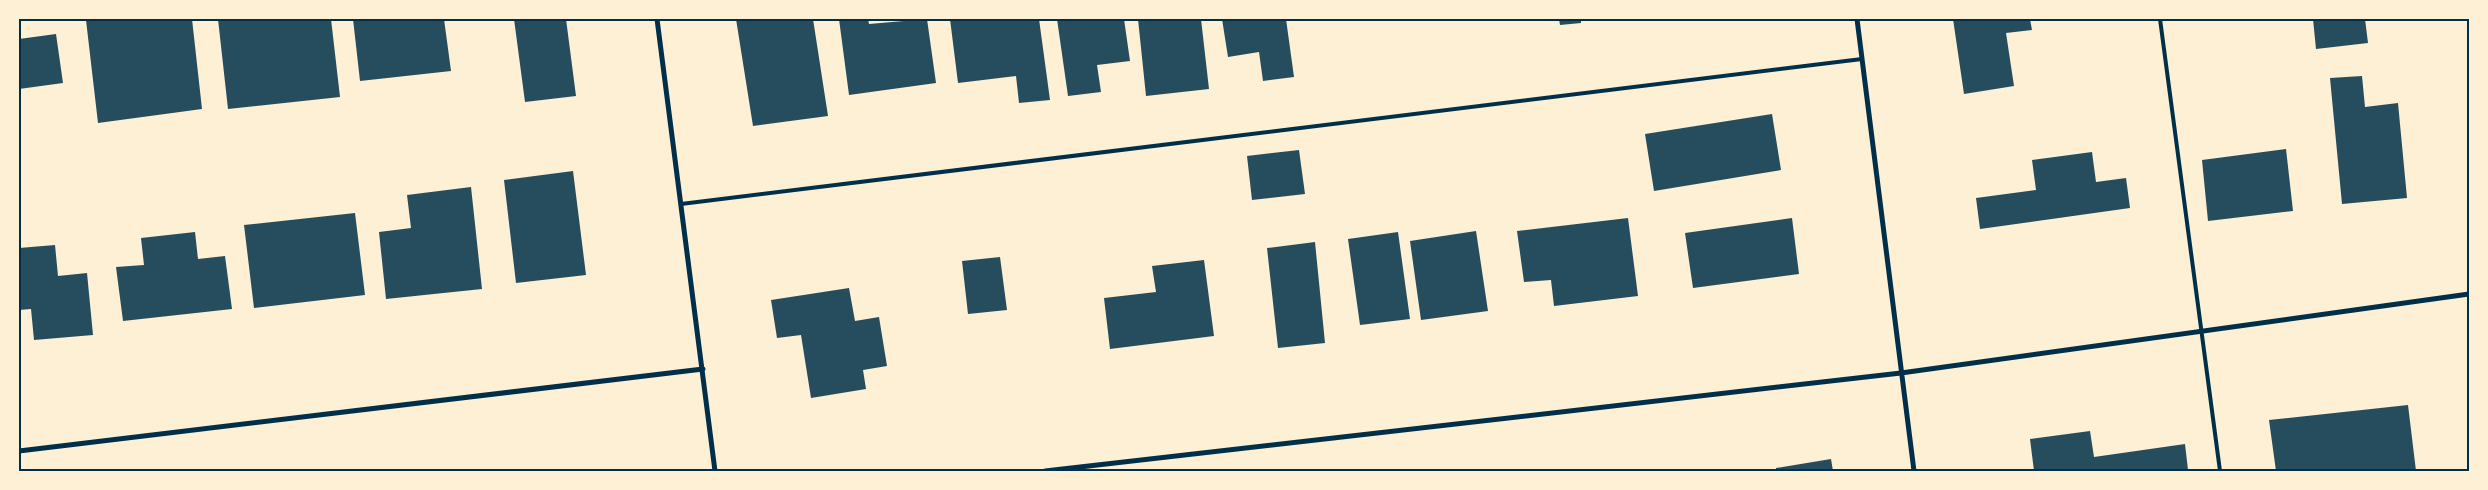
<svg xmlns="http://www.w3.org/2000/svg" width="2488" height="490" font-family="Quicksand,sans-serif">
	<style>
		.building { fill: #264d5e }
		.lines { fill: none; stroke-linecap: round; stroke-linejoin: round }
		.service { stroke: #003049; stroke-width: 4 }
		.minor { stroke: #003049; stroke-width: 5 }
		.neatline { fill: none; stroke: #003049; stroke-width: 2 }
	</style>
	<rect width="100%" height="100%" fill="#fdf0d5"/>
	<path class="building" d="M192 19 202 109 98 123 86 20Z
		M218 19H331L340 97 228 109Z
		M353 19H444L451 71 360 81Z
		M514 19H566L576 96 525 102Z
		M736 19H813L828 116 753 126Z
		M839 19H868L869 24 927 19 936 83 849 95Z
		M950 19H1039L1050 100 1019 103 1016 76 958 83Z
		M1057 19H1124L1130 61 1097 65 1101 92 1068 96Z
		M1138 19H1201L1209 89 1146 96Z
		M1222 19H1286L1294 77 1263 81 1259 52 1228 57Z
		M1559 19H1581V23L1560 25Z
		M1953 19H2030L2032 30 2006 33 2014 86 1964 94Z
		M2313 19H2365L2368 43 2316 49Z
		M56 34 63 83 19 89V39Z
		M2362 76 2365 107 2398 103 2407 198 2342 204 2330 78Z
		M1772 114 1781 170 1654 191 1645 134Z
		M2286 149 2293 211 2208 221 2202 160Z
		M1299 150 1305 194 1252 200 1247 156Z
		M2092 152 2096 182 2126 178 2130 208 1980 229 1976 198 2036 190 2032 160Z
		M573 171 586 275 516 283 504 180Z
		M471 187 482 289 386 299 379 232 411 228 407 195Z
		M355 213 365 295 254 308 244 225Z
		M1628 218 1638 296 1554 306 1551 280 1524 282 1517 231Z
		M1792 218 1799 274 1693 288 1685 233Z
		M1476 231 1488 311 1421 320 1410 241Z
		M195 232 198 259 225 256 232 309 123 321 116 267 144 265 141 238Z
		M1398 232 1410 319 1360 325 1348 239Z
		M1315 242 1325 343 1278 348 1267 248Z
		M55 245 58 276 87 273 93 335 34 340 31 309 19 310V248Z
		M1000 257 1007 310 968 314 962 261Z
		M1204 260 1214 336 1110 349 1104 298 1156 292 1152 266Z
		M849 288 855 321 879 317 887 366 863 370 866 389 811 398 801 335 777 338 771 300Z
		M2408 405 2416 471H2276L2269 420Z
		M2090 431 2094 457 2185 444 2188 470 2034 471 2030 439Z
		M1831 459 1833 471H1776V468Z"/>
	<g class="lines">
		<path class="service" d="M2160 19 2220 471
			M681 204 1862 59"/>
		<path class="minor" d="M657 19 715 471
			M1857 19 1914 471
			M19 451 703 369
			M1045 471 1901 373 2469 294"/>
	</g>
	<rect width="2488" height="490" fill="none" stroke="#fdf0d5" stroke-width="40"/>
	<rect x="20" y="20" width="2448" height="450" class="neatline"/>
</svg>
